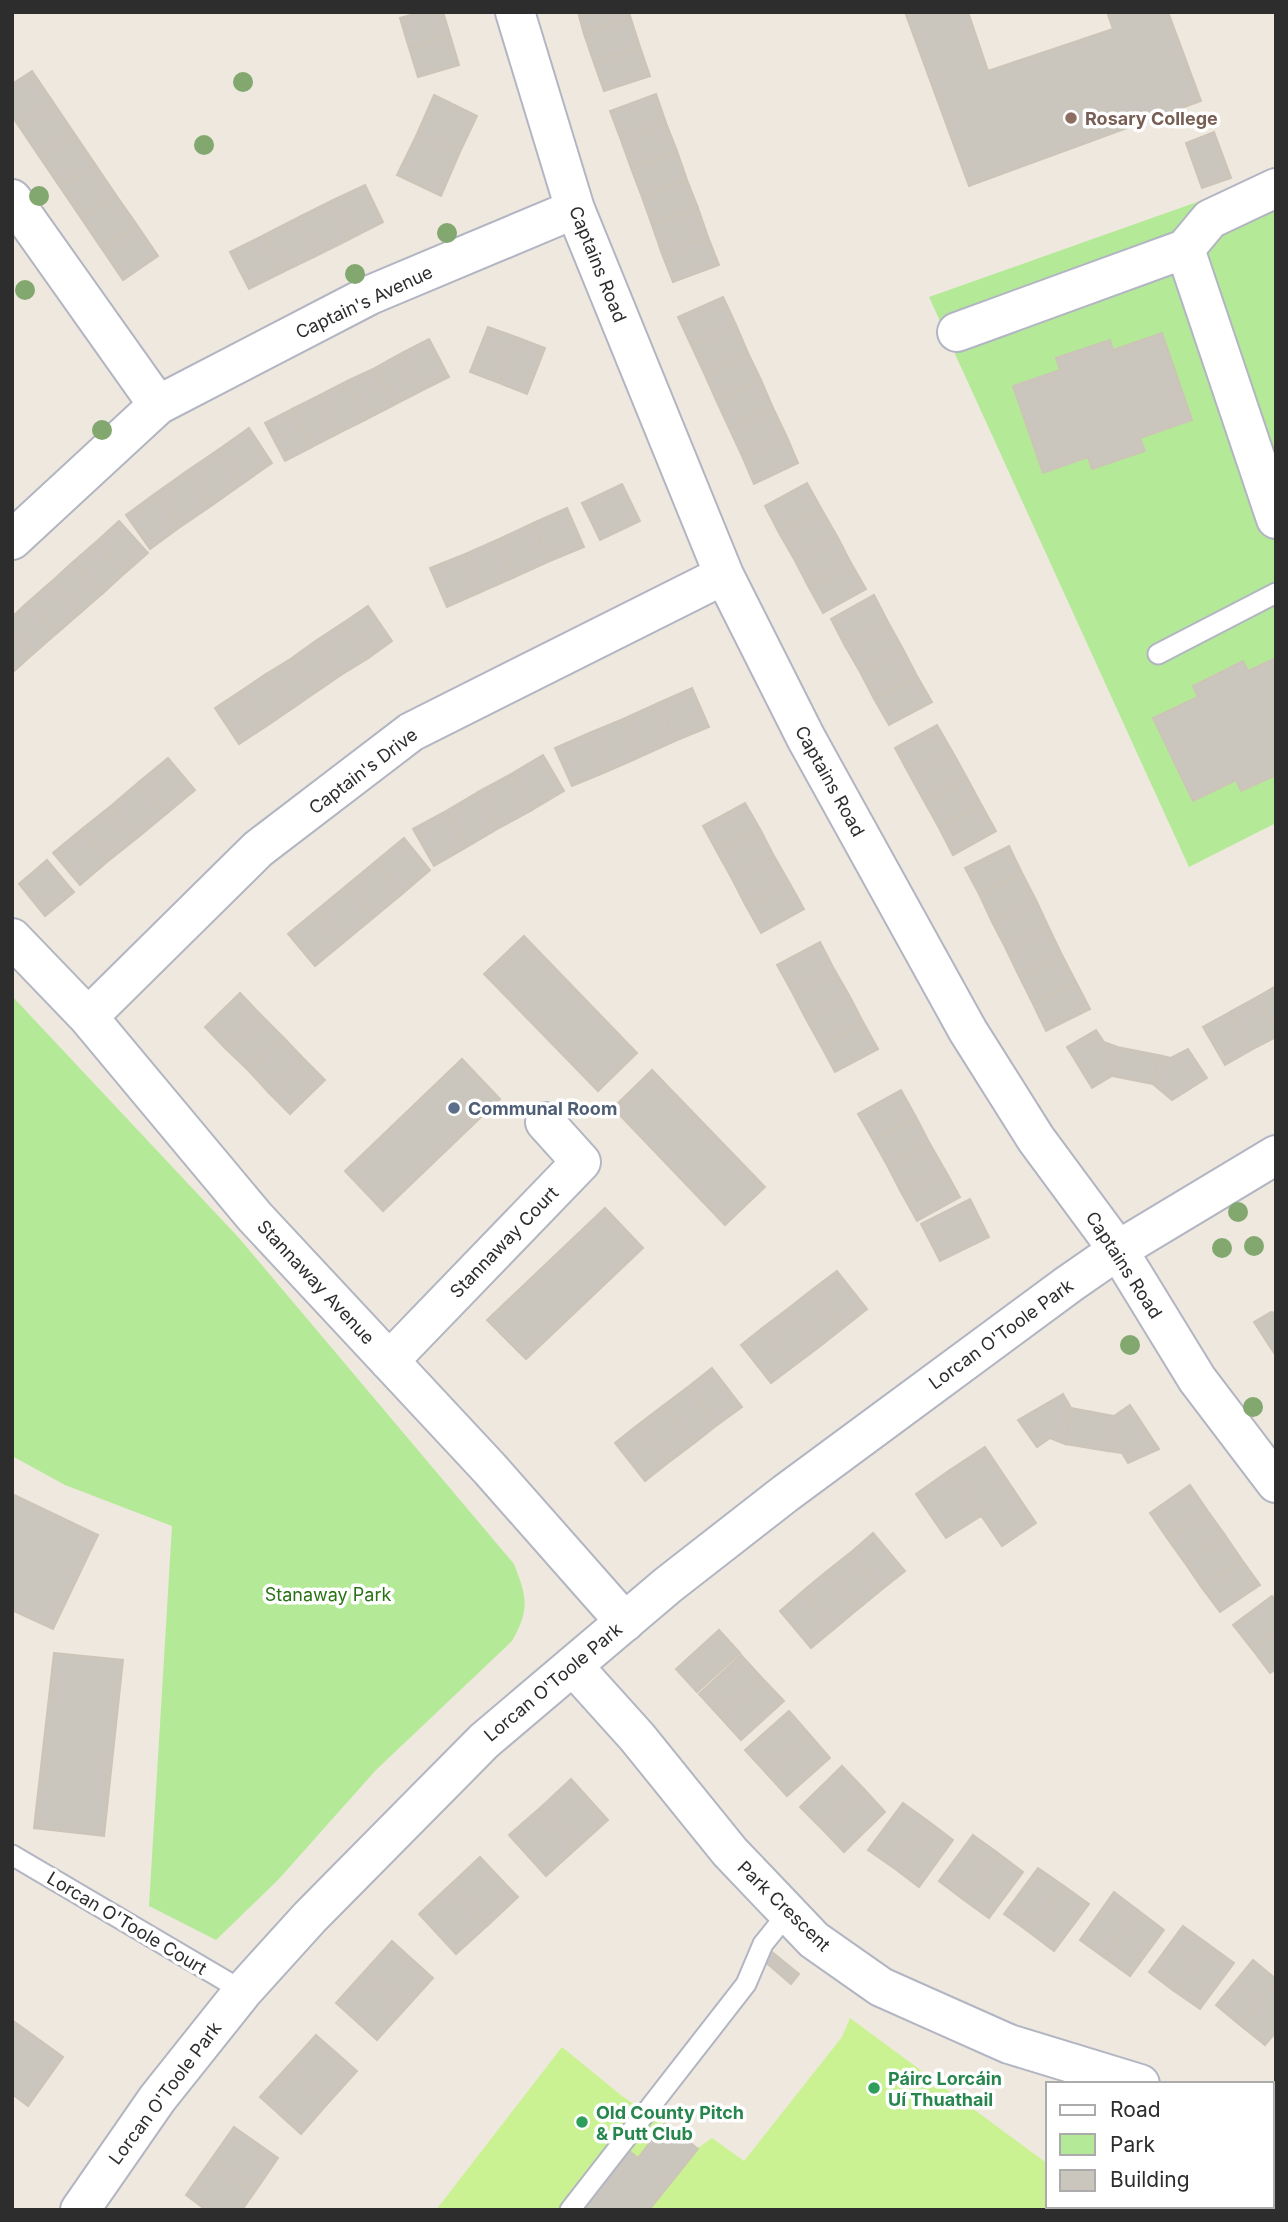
<svg xmlns="http://www.w3.org/2000/svg" width="1288" height="2222" font-family="Inter,sans-serif">
	<style>
		.green { fill: #b4ea97 }
		.pitch { fill: #caf292 }
		.building { fill: #cbc6bd; stroke: #ccc4b7; stroke-width: 2 }
		.lines { fill: none; stroke-linecap: round; stroke-linejoin: round }
		.service-casing { stroke: #b2b5c2; stroke-width: 23 }
		.minor-casing { stroke: #b2b5c2; stroke-width: 42 }
		.tertiary-casing { stroke: #b2b5c2; stroke-width: 42 }
		.service { stroke: #fff; stroke-width: 19 }
		.minor { stroke: #fff; stroke-width: 38 }
		.tertiary { stroke: #fff; stroke-width: 38 }
		.tree { fill: #82a86f }
		.education-dot { fill: #8d6e63; stroke: #fff; stroke-width: 2.5 }
		.service-dot { fill: #5c6f8a; stroke: #fff; stroke-width: 2.5 }
		.leisure-dot { fill: #2e9e5b; stroke: #fff; stroke-width: 2.5 }
		.labels { text-anchor: middle; dominant-baseline: central; stroke-width: 7; stroke-linejoin: round; paint-order: stroke }
		.education-label { font-size: 18px; font-weight: bold; fill: #785e54; stroke: #fff; text-anchor: start }
		.street-label { font-size: 18px; fill: #2d2d2d; stroke: #fff }
		.service-label { font-size: 18px; font-weight: bold; fill: #4e5e75; stroke: #fff; text-anchor: start }
		.park-label { font-size: 18px; fill: #297314; stroke: #fff }
		.leisure-label { font-size: 18px; font-weight: bold; fill: #27864d; stroke: #fff; text-anchor: start }
	</style>
	<rect width="100%" height="100%" fill="#efe8df"/>
	<path class="green" d="M1276 174V823L1189 867 929 297Z
		M12 996 239 1238 514 1564C527 1597 530 1609 512 1641L376 1770 278 1880 216 1940 149 1906 172 1526 65 1485 12 1456Z"/>
	<path class="pitch" d="M850 2018 1048 2164V2206H1105L1110 2210H436L562 2047 622 2096 698 2148 712 2138 744 2161 842 2037Z"/>
	<path class="building" d="M421 12H443L450 35 409 48 400 18Z
		M578 12H629L631 19 584 34Z
		M905 12H968L988 71 1113 29 1107 12H1168L1201 101 969 186Z
		M631 19 640 47 594 63 584 34Z
		M450 35 459 65 418 77 409 48Z
		M640 47 650 76 604 91 594 63Z
		M32 71 53 102 18 125 12 116V84Z
		M656 94 666 123 621 140 610 111Z
		M434 95 477 116 459 154 417 134Z
		M53 102 74 133 39 156 18 125Z
		M666 123 677 151 631 168 621 140Z
		M1214 132 1231 178 1202 188 1186 143Z
		M74 133 95 164 60 187 39 156Z
		M417 134 459 154 441 196 397 175Z
		M677 151 687 180 642 197 631 168Z
		M95 164 116 195 81 218 60 187Z
		M687 180 698 208 652 225 642 197Z
		M365 185 383 222 350 239 331 201Z
		M116 195 137 225 102 249 81 218Z
		M331 201 350 239 316 256 297 218Z
		M698 208 708 237 662 254 652 225Z
		M297 218 316 256 283 272 264 235Z
		M137 225 158 256 123 280 102 249Z
		M264 235 283 272 249 289 230 252Z
		M708 237 719 265 673 282 662 254Z
		M723 297 736 325 691 345 678 317Z
		M736 325 748 353 704 373 691 345Z
		M488 327 516 337 499 383 470 372Z
		M1162 333 1192 420 1140 438 1145 451 1092 469 1088 457 1043 473 1013 386 1060 370 1056 358 1110 340 1113 350Z
		M516 337 545 348 527 394 499 383Z
		M429 339 449 377 421 391 402 353Z
		M402 353 421 391 394 405 375 368Z
		M748 353 761 380 716 400 704 373Z
		M375 368 394 405 367 419 347 381Z
		M761 380 773 408 729 428 716 400Z
		M347 381 367 419 339 433 320 395Z
		M320 395 339 433 312 447 292 409Z
		M773 408 786 435 742 456 729 428Z
		M292 409 312 447 285 461 265 423Z
		M249 428 272 463 242 484 218 450Z
		M786 435 798 463 754 484 742 456Z
		M218 450 242 484 211 506 187 471Z
		M187 471 211 506 180 527 156 493Z
		M807 483 822 510 779 533 765 506Z
		M622 484 640 521 600 540 582 503Z
		M156 493 180 527 150 549 126 515Z
		M567 508 584 547 550 561 533 523Z
		M822 510 837 536 794 559 779 533Z
		M119 521 148 553 125 573 96 542Z
		M533 523 550 561 515 577 499 539Z
		M837 536 851 563 808 586 794 559Z
		M499 539 515 577 481 592 465 554Z
		M96 542 125 573 102 594 74 561Z
		M465 554 481 592 447 607 430 568Z
		M74 561 102 594 79 614 51 582Z
		M851 563 866 589 823 613 808 586Z
		M51 582 79 614 56 634 28 602Z
		M874 595 888 622 845 646 831 619Z
		M28 602 56 634 33 654 12 631V617Z
		M368 606 392 641 367 659 343 623Z
		M888 622 903 649 860 672 845 646Z
		M343 623 367 659 341 675 317 640Z
		M12 631 33 654 12 673Z
		M317 640 341 675 316 692 292 658Z
		M903 649 917 676 874 699 860 672Z
		M292 658 316 692 290 710 266 674Z
		M1276 658V775L1241 791 1236 780 1193 801 1153 718 1198 697 1193 686 1243 661 1248 671Z
		M266 674 290 710 265 727 241 691Z
		M917 676 932 702 889 725 874 699Z
		M692 688 709 727 675 741 658 703Z
		M241 691 265 727 239 744 215 708Z
		M658 703 675 741 640 757 623 719Z
		M623 719 640 757 606 772 589 733Z
		M937 725 952 751 909 774 895 748Z
		M589 733 606 772 572 786 555 748Z
		M952 751 967 778 924 801 909 774Z
		M543 755 564 791 532 810 511 774Z
		M168 758 195 790 166 814 139 782Z
		M511 774 532 810 499 828 478 792Z
		M967 778 981 804 939 828 924 801Z
		M139 782 166 814 137 838 111 806Z
		M478 792 499 828 467 847 446 811Z
		M745 803 760 829 717 852 703 826Z
		M981 804 996 831 953 855 939 828Z
		M111 806 137 838 108 861 82 829Z
		M446 811 467 847 434 866 413 829Z
		M82 829 108 861 80 885 53 853Z
		M760 829 774 856 732 879 717 852Z
		M404 838 430 870 402 894 375 862Z
		M1009 846 1022 873 979 894 965 868Z
		M774 856 789 882 746 906 732 879Z
		M47 860 74 892 45 916 19 884Z
		M375 862 402 894 373 918 346 886Z
		M1022 873 1036 900 992 922 979 894Z
		M789 882 804 909 761 933 746 906Z
		M346 886 373 918 344 942 317 910Z
		M1036 900 1049 928 1006 949 992 922Z
		M317 910 344 942 315 966 288 934Z
		M1049 928 1062 955 1019 976 1006 949Z
		M524 936 637 1053 598 1091 484 974Z
		M820 942 834 969 792 992 777 965Z
		M1062 955 1076 982 1033 1004 1019 976Z
		M834 969 849 995 806 1019 792 992Z
		M1076 982 1090 1009 1046 1031 1033 1004Z
		M1276 986V1031L1257 997Z
		M240 993 261 1015 226 1049 205 1027Z
		M849 995 863 1022 821 1046 806 1019Z
		M1257 997 1276 1031V1037L1251 1050 1230 1012Z
		M1230 1012 1251 1050 1225 1065 1203 1027Z
		M261 1015 283 1037 248 1070 226 1049Z
		M863 1022 878 1049 835 1072 821 1046Z
		M1096 1030 1104 1042 1117 1047 1112 1076 1092 1088 1067 1047Z
		M283 1037 304 1059 269 1093 248 1070Z
		M1117 1047 1158 1055 1153 1084 1112 1076Z
		M1188 1049 1207 1078 1172 1100 1153 1084 1158 1055 1171 1058Z
		M304 1059 325 1080 290 1114 269 1093Z
		M462 1059 500 1099 383 1211 345 1171Z
		M652 1070 765 1187 725 1225 613 1108Z
		M901 1090 916 1117 873 1140 858 1114Z
		M916 1117 930 1144 888 1167 873 1140Z
		M930 1144 945 1170 902 1194 888 1167Z
		M945 1170 960 1197 917 1221 902 1194Z
		M970 1199 989 1237 940 1261 921 1224Z
		M605 1208 643 1248 526 1359 487 1320Z
		M837 1271 867 1309 843 1328 813 1289Z
		M813 1289 843 1328 819 1347 789 1308Z
		M789 1308 819 1347 795 1365 765 1326Z
		M1271 1312 1276 1313V1356L1254 1322Z
		M765 1326 795 1365 771 1383 741 1345Z
		M712 1368 742 1407 717 1425 688 1387Z
		M688 1387 717 1425 693 1444 664 1405Z
		M1063 1394 1071 1408 1065 1444 1050 1438 1037 1447 1018 1420Z
		M664 1405 693 1444 669 1462 639 1424Z
		M1130 1405 1159 1449 1128 1463 1122 1453 1108 1451 1114 1416Z
		M1071 1408 1114 1416 1108 1451 1065 1444Z
		M639 1424 669 1462 645 1481 615 1443Z
		M985 1447 1036 1523 1002 1546 950 1470Z
		M950 1470 981 1516 946 1538 916 1494Z
		M1190 1485 1207 1510 1167 1538 1150 1513Z
		M12 1494 98 1535 53 1629 12 1610Z
		M1207 1510 1225 1535 1185 1563 1167 1538Z
		M873 1533 905 1571 881 1590 850 1553Z
		M1225 1535 1242 1560 1202 1588 1185 1563Z
		M850 1553 881 1590 858 1609 826 1572Z
		M1242 1560 1260 1585 1220 1612 1202 1588Z
		M826 1572 858 1609 834 1629 803 1591Z
		M803 1591 834 1629 811 1648 780 1611Z
		M1272 1596 1276 1601V1631L1252 1649 1233 1625Z
		M719 1630 740 1653 697 1692 676 1669Z
		M1276 1631V1669L1270 1673 1252 1649Z
		M54 1653 123 1660 104 1836 34 1828Z
		M741 1655 762 1678 720 1717 699 1694Z
		M762 1678 784 1701 741 1740 720 1717Z
		M789 1711 810 1735 766 1773 745 1750Z
		M810 1735 830 1758 787 1796 766 1773Z
		M842 1766 864 1789 822 1829 800 1807Z
		M571 1779 608 1820 577 1848 540 1808Z
		M864 1789 885 1812 844 1852 822 1829Z
		M903 1803 928 1821 894 1868 868 1850Z
		M540 1808 577 1848 546 1876 509 1835Z
		M928 1821 953 1840 919 1887 894 1868Z
		M973 1835 998 1853 964 1900 939 1881Z
		M998 1853 1023 1872 989 1918 964 1900Z
		M480 1857 518 1897 487 1926 450 1885Z
		M1038 1868 1064 1886 1029 1932 1004 1914Z
		M450 1885 487 1926 456 1954 419 1914Z
		M1064 1886 1089 1904 1054 1951 1029 1932Z
		M1114 1892 1139 1911 1105 1958 1080 1940Z
		M1139 1911 1164 1930 1130 1976 1105 1958Z
		M1183 1926 1208 1944 1174 1991 1149 1972Z
		M392 1941 433 1978 405 2009 364 1972Z
		M1208 1944 1234 1963 1200 2009 1174 1991Z
		M772 1952 799 1974 791 1984 764 1961Z
		M1253 1960 1276 1979V1982L1240 2025 1216 2005Z
		M364 1972 405 2009 377 2040 336 2003Z
		M1276 1982V2032L1265 2045 1240 2025Z
		M12 2020 63 2057 28 2106 12 2094Z
		M316 2035 357 2071 329 2102 288 2066Z
		M288 2066 329 2102 301 2134 260 2097Z
		M665 2123 698 2149 649 2210H581L628 2150 638 2158Z
		M234 2127 278 2158 254 2193 210 2161Z
		M210 2161 254 2193 242 2210H206L186 2195Z"/>
	<g class="lines">
		<defs>
			<path id="service" d="M1158 654 1276 593
				M12 1855 243 1991
				M570 2210 746 1984 763 1944 788 1913"/>
			<path id="minor" d="M515 12 575 209 724 575 806 738 968 1031 1036 1139 1118 1250 1197 1379 1276 1483
				M1276 188 1210 219 1185 249 1276 519
				M12 199 158 405
				M957 332 1185 249
				M12 540 158 405 370 295 575 209
				M12 938 88 1017 255 1217 490 1469 625 1622
				M88 1017 258 849 411 732 724 575
				M389 1361 581 1162 545 1122
				M573 1666 637 1737 730 1852 814 1940 881 1987 1009 2044 1140 2084
				M1272 2193 1276 2196"/>
			<path id="tertiary" d="M80 2210 157 2099 243 1991 310 1917 484 1741 668 1585 786 1493 1069 1284 1118 1250 1276 1155"/>
		</defs>
		<use href="#service" class="service-casing"/>
		<use href="#minor" class="minor-casing"/>
		<use href="#tertiary" class="tertiary-casing"/>
		<use href="#service" class="service"/>
		<use href="#minor" class="minor"/>
		<use href="#tertiary" class="tertiary"/>
	</g>
	<g class="tree">
		<circle cx="243" cy="82" r="10"/>
		<circle cx="204" cy="145" r="10"/>
		<circle cx="39" cy="196" r="10"/>
		<circle cx="447" cy="233" r="10"/>
		<circle cx="355" cy="274" r="10"/>
		<circle cx="25" cy="290" r="10"/>
		<circle cx="102" cy="430" r="10"/>
		<circle cx="1238" cy="1212" r="10"/>
		<circle cx="1254" cy="1246" r="10"/>
		<circle cx="1222" cy="1248" r="10"/>
		<circle cx="1130" cy="1345" r="10"/>
		<circle cx="1253" cy="1407" r="10"/>
	</g>
	<circle class="education-dot" cx="1071" cy="118" r="7"/>
	<circle class="service-dot" cx="454" cy="1108" r="7"/>
	<g class="leisure-dot">
		<circle cx="874" cy="2088" r="7"/>
		<circle cx="582" cy="2122" r="7"/>
	</g>
	<g class="labels">
		<g class="education-label">
			<text x="1085" y="118">Rosary College</text>
		</g>
		<g class="street-label">
			<text transform="translate(598 264) rotate(68)">Captains Road</text>
			<text transform="translate(364 302) rotate(-25)">Captain's Avenue</text>
			<text transform="translate(363 771) rotate(-37)">Captain's Drive</text>
			<text transform="translate(830 781) rotate(61)">Captains Road</text>
			<text transform="translate(504 1242) rotate(-46)">Stannaway Court</text>
			<text transform="translate(1124 1265) rotate(57)">Captains Road</text>
			<text transform="translate(316 1282) rotate(47)">Stannaway Avenue</text>
			<text transform="translate(1001 1334) rotate(-36)">Lorcan O'Toole Park</text>
			<text transform="translate(553 1682) rotate(-40)">Lorcan O'Toole Park</text>
			<text transform="translate(784 1906) rotate(44)">Park Crescent</text>
			<text transform="translate(127 1923) rotate(31)">Lorcan O'Toole Court</text>
			<text transform="translate(165 2093) rotate(-53)">Lorcan O'Toole Park</text>
		</g>
		<g class="service-label">
			<text x="468" y="1108">Communal Room</text>
		</g>
		<g class="park-label">
			<text x="328" y="1594">Stanaway Park</text>
		</g>
		<g class="leisure-label">
			<text x="888" y="2078">Páirc Lorcáin<tspan x="888" dy="21">Uí Thuathail</tspan></text>
			<text x="596" y="2112">Old County Pitch<tspan x="596" dy="21">&amp; Putt Club</tspan></text>
		</g>
	</g>
	<rect width="1288" height="2222" fill="none" stroke="#2d2d2d" stroke-width="28"/>
	<rect x="1046" y="2082" width="228" height="126" fill="#ffffff" stroke="#ababab" stroke-width="2"/>
	<rect x="1060" y="2105" width="35" height="10" fill="#ffffff" stroke="#ababab" stroke-width="2"/>
	<text x="1110" y="2117" font-size="21" fill="#2d2d2d">Road</text>
	<rect x="1060" y="2134" width="35" height="21" fill="#b4ea97" stroke="#ababab" stroke-width="2"/>
	<text x="1110" y="2152" font-size="21" fill="#2d2d2d">Park</text>
	<rect x="1060" y="2170" width="35" height="21" fill="#cbc6bd" stroke="#ababab" stroke-width="2"/>
	<text x="1110" y="2187" font-size="21" fill="#2d2d2d">Building</text>
</svg>
